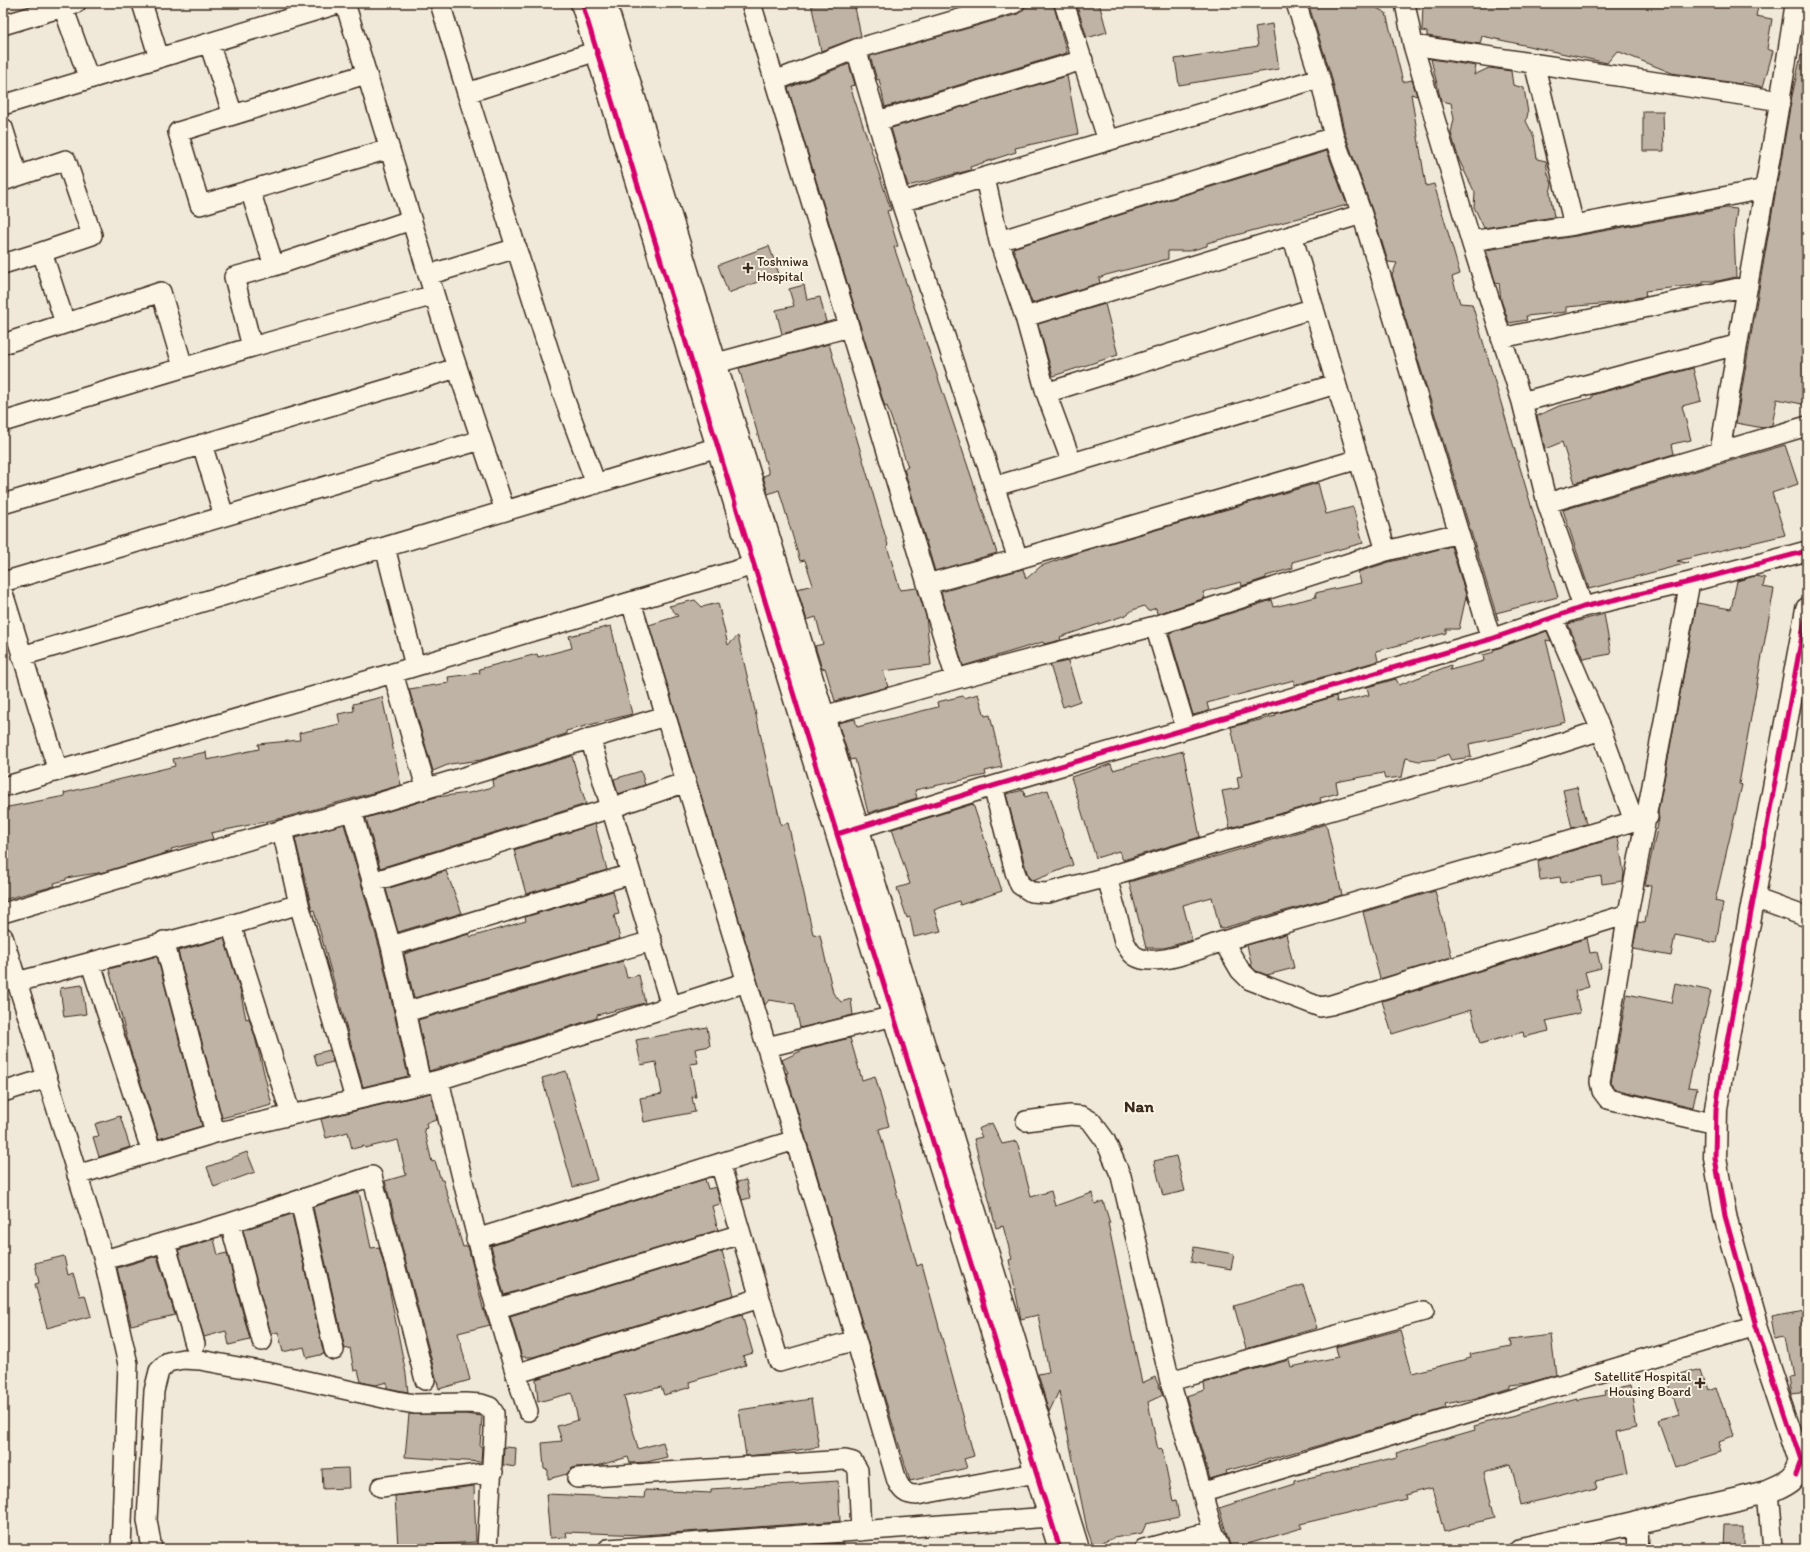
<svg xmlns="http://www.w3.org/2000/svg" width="1810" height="1552" font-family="Itim,sans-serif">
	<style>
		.building { fill: #beb3a4; stroke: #3b2a1e }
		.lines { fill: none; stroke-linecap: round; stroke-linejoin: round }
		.street-casing { stroke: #3b2a1e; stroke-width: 22 }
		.secondary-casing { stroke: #3b2a1e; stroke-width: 25 }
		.street { stroke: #fcf5e5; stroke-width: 19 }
		.secondary { stroke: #fcf5e5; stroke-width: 22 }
		.cycleway-casing { stroke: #fcf5e5; stroke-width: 8 }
		.cycleway { stroke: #d6006c; stroke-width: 5 }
		.poi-dot { fill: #3b2a1e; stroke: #fcf5e5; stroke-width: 1.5 }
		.labels { text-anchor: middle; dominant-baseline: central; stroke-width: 4; stroke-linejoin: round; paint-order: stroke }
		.poi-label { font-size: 13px; fill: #3b2a1e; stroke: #fcf5e5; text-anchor: start }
		.district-label { font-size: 17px; font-weight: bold; fill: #3b2a1e; stroke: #fcf5e5 }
	</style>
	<rect width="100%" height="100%" fill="#f0e9d9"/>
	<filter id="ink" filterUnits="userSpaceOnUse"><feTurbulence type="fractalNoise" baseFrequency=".025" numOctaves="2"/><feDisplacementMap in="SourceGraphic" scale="8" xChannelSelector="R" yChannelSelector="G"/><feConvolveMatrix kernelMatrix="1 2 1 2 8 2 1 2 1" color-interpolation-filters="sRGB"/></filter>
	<g filter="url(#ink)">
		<path class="building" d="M811 3H854L861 36 821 51Z
			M1031 3H1053L1067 53 885 107 879 79 877 80 870 56 1018 14 1025 7 1031 6Z
			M1076 3H1099L1107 32 1087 38Z
			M1308 3H1374L1375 7 1386 13 1403 82 1412 80 1417 96 1411 94 1426 186 1434 184 1460 274 1452 277 1460 303 1472 304 1558 597 1496 613 1498 620 1392 275 1397 263 1388 262 1372 210 1345 134 1331 75Z
			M1423 3H1483L1502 6V3H1736L1758 7 1756 16 1772 19 1767 49 1773 51 1763 87 1742 82 1741 84 1672 73 1617 51 1607 63 1482 36 1480 44 1427 36V32L1422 31Z
			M1272 24 1279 69 1179 85 1175 59 1258 46 1255 27Z
			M1801 55 1807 56V405L1777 399 1772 425 1763 428 1736 423 1792 96Z
			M1431 59 1476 66 1474 75 1489 68 1511 71 1513 85 1524 88 1528 113 1526 121 1534 137 1537 159 1546 161 1548 174 1552 184 1550 193 1554 217 1484 228 1474 207 1475 193 1459 160 1451 133 1454 119 1451 103 1441 101Z
			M849 64 855 85 850 86 891 210 887 211 898 246 894 247 997 553 935 571 904 469 908 467 887 406 885 407 788 88Z
			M1067 76 1078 134 1015 148 1016 152 970 167 971 170 908 186 891 128Z
			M1643 111H1663L1664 151H1643Z
			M1327 151 1347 205 1207 243V246L1189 251H1168V259L1106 275 1099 278 1100 283 1032 303 1013 248Z
			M1726 208 1737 209 1734 233 1736 277 1718 281H1703V284L1645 291 1646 296 1612 303 1566 307V312L1526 316 1527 320 1509 323 1501 300 1499 283 1496 284 1486 250 1576 236Z
			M769 246 779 274 728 293 718 265Z
			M804 285 807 300 820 297 826 322 782 334 776 310 794 306 789 289Z
			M1105 304 1118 355 1053 376 1038 324Z
			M829 344 888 545 887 546 900 590 917 588 926 616 931 665 883 671 888 687 835 701 825 668 822 669 815 646 823 644 816 617 807 620 797 589 813 585 805 560 800 561 779 490 768 494 763 476 769 474 739 368Z
			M1693 368 1701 401 1682 406 1691 440 1672 444 1674 454 1575 483 1562 442 1545 449 1537 416 1559 406 1592 398V395Z
			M1785 445 1798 484 1772 493 1785 535 1677 561 1688 563 1589 589 1563 510Z
			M1318 483 1326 514 1353 507 1363 543 1292 562 1293 568 1266 576V578L1242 586 1241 582 1203 592 1205 598 1157 614 1156 608 1148 611 1144 606 1133 610 1126 615 1060 637 1061 640 1044 644 1043 642 963 666 941 592 1023 569 1026 579 1041 566 1083 551Z
			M1451 546 1470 608 1466 597 1459 629H1446V633L1376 651 1378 661 1295 685 1294 680 1207 703 1209 711 1193 715 1169 633 1272 600 1274 607 1316 597 1315 593 1361 583 1358 572 1389 562 1424 554V553Z
			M1755 576 1765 578 1763 587 1774 589 1739 784 1742 785 1715 901 1723 903 1716 943 1675 935 1671 956 1633 949 1638 922 1645 923 1651 886 1645 885 1659 819 1658 812 1697 603 1731 609 1737 581Z
			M695 600 702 607 718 603 728 645 738 636 781 825 788 823 813 934 820 935 833 993 841 1002 851 999 853 1015 800 1028 795 1004 769 1000 765 1005 649 625 678 616 669 606Z
			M1604 614 1611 654 1583 659 1568 624Z
			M611 626 632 714 566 731V734L481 760 450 764 433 771 409 689 449 683 448 677 480 673 479 669 537 654 538 657 572 648 569 636Z
			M1547 631 1551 641 1546 640 1566 722 1510 736 1469 744 1471 757 1451 760 1448 754 1436 759 1419 761 1406 758 1402 777 1385 779 1383 773 1336 782 1338 793 1320 798 1321 802 1230 828 1222 791 1239 788 1237 777 1242 776 1231 727 1276 716 1275 714 1336 696 1337 702 1369 695 1367 687 1396 679 1399 685 1451 665 1450 670 1484 661 1483 655 1494 652 1493 650Z
			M1068 661 1080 701 1063 707 1050 665Z
			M978 694 985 716 990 715 1002 767 985 771 986 775 915 790 917 798 868 813 855 759 850 760 838 723 855 719 857 727 938 707 937 702 963 696 964 698Z
			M382 697 401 785 283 818 211 833 213 839 171 849 172 851 104 872 66 878V880L54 883 55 886 3 900V808L65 796 64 793 175 766 173 759 206 752 207 760 259 749 258 744 300 740 299 733 340 724 338 714 354 711 353 704Z
			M1183 751 1200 837 1123 860 1119 851 1096 858 1071 777 1111 764 1113 770Z
			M572 756 586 804 380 868 366 818 436 797 469 793 493 787 492 780Z
			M641 771 645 785 618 794 614 779Z
			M1577 787 1586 824 1572 828 1563 790Z
			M1024 790 1025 797 1048 790 1073 865 1033 881 1029 878 1026 869 1006 794Z
			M973 804 1002 891 960 905 959 901 934 910 941 931 914 937 910 917 907 918 897 888 910 884 892 829Z
			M344 824 380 949 408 1076 363 1087 314 910 312 911 310 901 295 838Z
			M595 824 607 870 526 894 514 850Z
			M1326 824 1342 895 1220 929 1212 897 1183 905 1192 940 1164 948H1146L1129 882Z
			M1618 837 1624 873 1623 881 1602 884 1601 876 1561 883 1560 877 1540 880 1538 861Z
			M446 871 462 913 398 932 386 889Z
			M613 891 619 914 614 915 620 939 414 998 404 954 469 934 471 937 526 921 525 917Z
			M1435 891 1452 957 1380 979 1363 912Z
			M1286 934 1294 968 1267 975 1256 971 1252 967 1247 945Z
			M224 938 240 990 246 1019 249 1018 255 1037 272 1105 222 1118 178 951Z
			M1587 938 1590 953 1597 952 1601 968 1585 972 1589 987 1575 991 1580 1013 1546 1021 1549 1031 1524 1037 1523 1032 1480 1044 1471 1010 1392 1034 1382 1001Z
			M157 956 202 1126 159 1139 130 1049 109 969Z
			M623 961 627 978 639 975 645 1003 597 1015V1018L429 1071 418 1020Z
			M1675 983 1711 991 1688 1087 1697 1088 1693 1107 1614 1089 1611 1082 1627 994 1671 1003Z
			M82 985 86 1014 64 1017 60 988Z
			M707 1027 710 1046 695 1049 698 1063 690 1064 696 1097H692L695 1112 644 1122 640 1098 662 1094 656 1062 641 1065 636 1040Z
			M850 1038 862 1080 875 1076 889 1126 879 1129 917 1266 922 1264 974 1456 964 1459 967 1468 910 1481 786 1073H788L782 1060 805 1049Z
			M330 1050 333 1062 317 1066 314 1054Z
			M566 1071 597 1180 573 1187 542 1078Z
			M431 1093 437 1120 426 1123 427 1128 424 1129 432 1162 435 1161 441 1180H443L463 1247 468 1246 484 1312 490 1325 458 1333 470 1380 439 1389 385 1181 406 1175 398 1140 365 1148 364 1146 352 1149 348 1132 326 1138 321 1119Z
			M120 1116 130 1147 99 1157 93 1137 99 1136 95 1124Z
			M992 1123 1002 1144 1017 1141 1031 1197 1051 1191 1055 1206 1092 1193 1095 1204 1103 1201 1110 1223H1108L1142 1383 1155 1377 1163 1395 1148 1402 1158 1450 1162 1449 1173 1501 1176 1500 1179 1517 1146 1524 1142 1533 1114 1538 1093 1546 1087 1529 1059 1391 1049 1412 1038 1374 1049 1372 1038 1315 1021 1319 1009 1260 1012 1259 1003 1226 996 1228 974 1139 982 1137 978 1129Z
			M247 1152 255 1172 214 1187 207 1167Z
			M1176 1156 1185 1191 1163 1196 1154 1161Z
			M705 1179 708 1189 716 1187 721 1204 712 1206 718 1230 504 1295 491 1246Z
			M746 1180 750 1198 742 1200 737 1182Z
			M359 1192 371 1248 379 1247 386 1272 406 1374 408 1392 387 1388V1382L376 1385 361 1382 358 1370 354 1371 350 1348 345 1349 313 1207Z
			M292 1214 324 1354 307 1358 304 1347 283 1352 278 1332 271 1334 243 1230Z
			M214 1239 218 1255 227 1253 250 1340 229 1345 226 1331 204 1337 178 1250Z
			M1194 1247 1234 1254 1231 1269 1191 1262Z
			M722 1251 734 1295 533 1357H522L510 1316Z
			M64 1256 68 1275 73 1273 80 1296 85 1295 91 1316 47 1328 35 1284 39 1283 35 1263Z
			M157 1256 175 1315 131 1325 117 1268Z
			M1303 1285 1317 1328 1246 1349 1234 1306Z
			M1807 1310V1392L1792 1394 1789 1376 1793 1375 1786 1337 1776 1339 1772 1317Z
			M742 1315 753 1353 743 1356 746 1365 689 1382 691 1387 664 1395 661 1387 624 1396 638 1449 663 1442 667 1457 647 1462 630 1463 628 1457 597 1466 576 1467 571 1469 567 1474 548 1479V1470L544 1469 542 1443 562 1441 557 1426 578 1420 572 1393 538 1402 536 1379Z
			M1400 1330 1412 1373 1471 1358 1470 1354 1511 1346 1510 1340 1551 1335 1556 1375 1528 1383 1510 1385V1388L1482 1397 1445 1404 1446 1408 1317 1446 1226 1471 1227 1474 1210 1479 1186 1396 1205 1390 1204 1383 1289 1360 1291 1367 1338 1357 1336 1347Z
			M1701 1368 1708 1389 1716 1386 1732 1437 1719 1442 1722 1451 1674 1466 1658 1421 1679 1415 1668 1380 1674 1378V1376Z
			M1630 1386 1637 1426 1616 1431 1625 1474 1596 1481 1598 1487 1521 1506 1511 1464 1484 1472 1495 1518 1469 1524 1470 1525 1444 1532 1432 1488 1405 1495 1406 1499 1300 1524 1302 1528 1231 1549 1219 1508 1295 1484V1481L1397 1457 1396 1453 1475 1430 1474 1426 1577 1398V1400L1606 1395 1605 1391Z
			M811 1399 819 1447 778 1453 746 1456 739 1410Z
			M409 1414H465L482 1416 480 1446 482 1447 481 1462 405 1457Z
			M504 1447 516 1448 515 1467 503 1465Z
			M348 1468 349 1488 323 1489 322 1469Z
			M838 1481 840 1521 643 1535 566 1532 567 1537 550 1538 546 1494 644 1498 645 1490 711 1493V1489Z
			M474 1486 476 1542 398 1547 395 1496Z
			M1723 1525H1743V1549H1722Z
			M842 1543 843 1549H760Z"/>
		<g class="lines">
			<defs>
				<path id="street" d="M142 3 159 58
					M345 3 450 346 505 511
					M440 3 467 93 597 51
					M751 3 956 679
					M1064 3 1108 141
					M1296 3 1320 78 1334 137 1362 214 1491 639
					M1405 3 1413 45 1471 241 1522 402 1547 503 1583 607
					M63 7 89 79
					M3 25 76 3
					M209 43 233 115
					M1413 45 1781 101
					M856 49 901 202 1018 559 927 584
					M1534 63 1574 225
					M366 74 178 132 200 205 389 149
					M775 81 856 49 1015 3
					M467 93 563 395 596 484
					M3 105 341 3
					M877 121 1083 60
					M3 128 18 176
					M985 178 999 241 1025 317 1046 393 1072 463
					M3 181 66 160 92 235 42 252
					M250 190 274 266 411 220
					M901 202 1320 78
					M1292 235 1386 551
					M999 241 1334 137
					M1471 241 1574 225 1765 189
					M3 264 42 252 65 323
					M274 266 234 277 252 347 434 295
					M428 275 517 248
					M1025 317 1362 214
					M1501 338 1748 286
					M3 344 161 292 183 367
					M702 367 849 327
					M1046 393 1314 308
					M1522 402 1736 345
					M3 422 252 347
					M202 444 224 516
					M1720 452C1743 302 1773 154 1795 5
					M996 486 1336 384
					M1547 503 1807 426
					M3 504 457 368
					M385 547 415 666
					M1018 559 1359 459
					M3 582 481 440
					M1690 582 1628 914 1600 1082 1602 1091 1608 1099 1716 1124
					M3 593 58 771
					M631 602 856 1340 897 1481C902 1491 906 1495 917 1495L1036 1473
					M1553 618 1601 730 1634 821
					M1155 626 1186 729
					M22 656 718 447
					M393 673 426 787
					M809 720 956 679 1155 626 1386 551 1459 533
					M590 738 671 1006
					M993 786 1015 872 1020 885 1031 892 1047 893 1107 877 1221 842 1518 757 1601 730
					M3 787 393 673 754 565
					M352 811 391 946 421 1084
					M843 833 993 786 1491 639 1583 607 1690 582 1807 551
					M1107 877 1124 941C1127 946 1130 953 1135 956 1155 969 1202 948 1223 941L1648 817
					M372 882 611 808 686 782
					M1754 898 1807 917
					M299 904 355 1099
					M3 913 282 830 352 811 665 716
					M231 925 291 1115
					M3 937 104 1260 128 1364 121 1549
					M164 941 215 1133
					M1223 941 1240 970 1250 980 1320 1007 1331 1005 1628 914
					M391 946 631 874
					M91 964 152 1153
					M17 982 231 925 299 904 282 830
					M405 1012 652 941
					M767 1047 894 1016
					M439 1080C465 1192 491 1302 528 1411
					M3 1092 47 1078
					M1026 1121 1070 1115 1082 1116 1091 1121 1105 1140 1121 1176 1170 1381 1213 1531 1220 1549
					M720 1163 779 1362 856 1340
					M77 1175 215 1133 439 1080 747 982
					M300 1200 334 1350
					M230 1223 262 1341
					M476 1239 795 1140
					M165 1243 195 1344
					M104 1260 230 1223 372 1176 425 1380
					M495 1309 741 1234
					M515 1374 760 1298
					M1170 1381 1424 1311
					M577 1478 845 1460 853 1462 858 1470 861 1531
					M381 1487 493 1472
					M1204 1492 1756 1326
					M1767 1492 1772 1549
					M152 1549 147 1520 154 1391 159 1371 168 1362 183 1359 200 1360 271 1373 397 1401 415 1404 466 1403 481 1404 490 1407 494 1413V1431L487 1549
					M608 1549 1050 1517
					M1144 1549 1213 1531"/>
				<path id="secondary" d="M582 3 802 722 1060 1549
					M605 3 1078 1549
					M1639 1523V1549
					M1520 1549 1606 1530 1767 1492C1786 1483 1794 1482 1801 1461L1756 1326 1725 1216 1715 1158 1716 1109 1722 1069 1807 609"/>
			</defs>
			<use href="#street" class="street-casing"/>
			<use href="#secondary" class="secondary-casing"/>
			<use href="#street" class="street"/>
			<use href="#secondary" class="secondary"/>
			<defs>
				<path id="cycleway" d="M582 3 802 722 1060 1549
					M837 834 993 786 1491 639 1583 607 1690 582 1807 551
					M1796 1474 1801 1461 1756 1326 1725 1216 1715 1158 1716 1109 1722 1069 1807 609"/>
			</defs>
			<use href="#cycleway" class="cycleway-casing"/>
			<use href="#cycleway" class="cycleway"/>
		</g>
	</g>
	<g class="poi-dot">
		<path d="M746 262h4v4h4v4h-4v4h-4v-4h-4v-4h4z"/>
		<path d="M1698 1377h4v4h4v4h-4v4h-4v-4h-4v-4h4z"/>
	</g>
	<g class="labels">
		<g class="poi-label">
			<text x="757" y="261">Toshniwa<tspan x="757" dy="15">Hospital</tspan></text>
			<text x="1691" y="1376" text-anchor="end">Satellite Hospital<tspan x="1691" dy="15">Housing Board</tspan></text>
		</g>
		<g class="district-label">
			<text x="1139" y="1106">Nan</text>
		</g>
	</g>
	<rect width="1810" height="1552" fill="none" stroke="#fcf5e5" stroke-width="16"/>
	<rect x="8" y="8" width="1794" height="1536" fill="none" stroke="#3b2a1e" stroke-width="1.5" filter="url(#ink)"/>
</svg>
